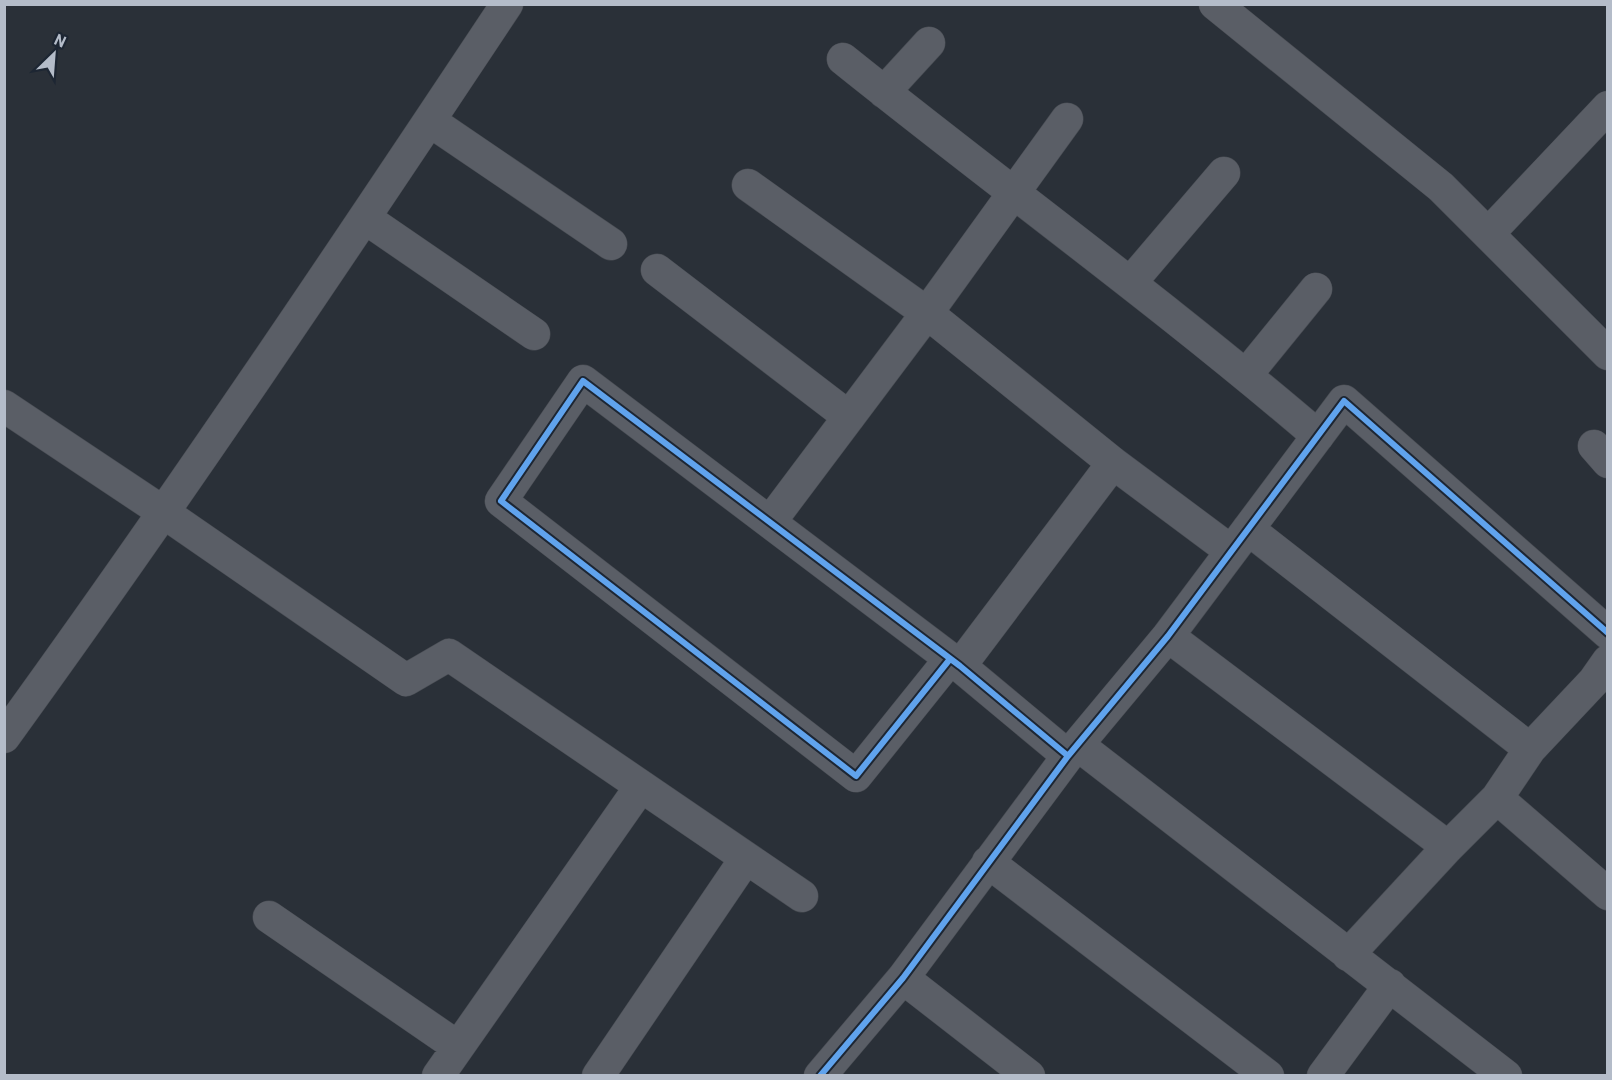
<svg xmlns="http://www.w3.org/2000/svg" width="1612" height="1080" font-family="Barlow,sans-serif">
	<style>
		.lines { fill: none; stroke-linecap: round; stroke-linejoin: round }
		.minor-casing { stroke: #484c53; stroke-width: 33 }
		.minor { stroke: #5a5e66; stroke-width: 32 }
		.cycleway-casing { stroke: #1d2633; stroke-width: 10 }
		.cycleway { stroke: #60a3ed; stroke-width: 6 }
	</style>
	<rect width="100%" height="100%" fill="#2a3038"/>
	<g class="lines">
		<defs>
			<path id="minor" d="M1215 4 1441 187 1608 354
				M843 59C1001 186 1164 304 1318 436
				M884 92 929 43
				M430 121 611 244
				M748 185 927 313 1113 463 1231 551
				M365 218 534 334
				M1488 234 1608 107
				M657 270 849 417
				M1131 282 1224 173
				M1246 375 1316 289
				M4 406 163 512 406 680 449 655 802 896
				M1594 446 1608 462
				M770 522 927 313 1067 119
				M1248 529 1530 749
				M1168 636 1448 847
				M950 659 856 776 501 501 583 381 960 666 1068 756
				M960 666 1113 463
				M4 737C178 497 343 251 507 4
				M1078 745 1506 1076
				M1497 798 1608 894
				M988 862 1268 1076
				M269 917 458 1047
				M1348 955 1448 847 1497 798 1530 749 1594 681 1608 661
				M903 978 1029 1076
				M438 1076 641 786
				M598 1076 746 858
				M820 1076 903 978 1068 756 1168 636 1344 401 1608 633
				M1323 1076 1390 985"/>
		</defs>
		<use href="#minor" class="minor-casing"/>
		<use href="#minor" class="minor"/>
		<defs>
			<path id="cycleway" d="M950 659 856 776 501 501 583 381 960 666 1068 756
				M820 1076 903 978 1068 756 1168 636 1344 401 1608 633"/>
		</defs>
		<use href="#cycleway" class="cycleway-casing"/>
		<use href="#cycleway" class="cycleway"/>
	</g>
	<rect width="1612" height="1080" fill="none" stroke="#b4bcc9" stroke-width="12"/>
	<g transform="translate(54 54) rotate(25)" stroke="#1d2633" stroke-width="4.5" paint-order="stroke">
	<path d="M0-4.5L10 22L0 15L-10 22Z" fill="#b4bcc9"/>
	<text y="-9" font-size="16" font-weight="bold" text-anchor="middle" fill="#b4bcc9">N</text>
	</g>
</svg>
